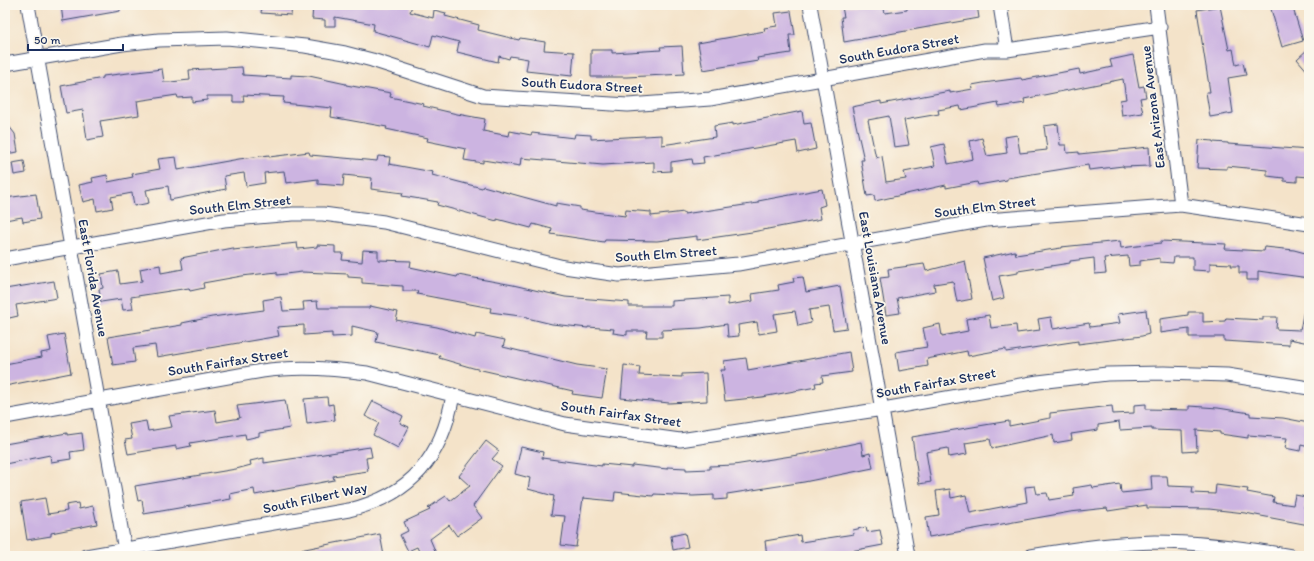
<svg xmlns="http://www.w3.org/2000/svg" width="1314" height="561" font-family="Itim,sans-serif">
	<style>
		.building { fill: #ccb4e1 }
		.lines { fill: none; stroke-linecap: round; stroke-linejoin: round }
		.minor-casing { stroke: #3c4a6e; stroke-width: 15 }
		.minor { stroke: #fff; stroke-width: 13 }
		.labels { text-anchor: middle; dominant-baseline: central; stroke-width: 3.5; stroke-linejoin: round; paint-order: stroke }
		.street-label { font-size: 14px; fill: #1b2f5e; stroke: #fbf7ec }
	</style>
	<rect width="100%" height="100%" fill="#fbf7ec"/>
	<filter id="ink" filterUnits="userSpaceOnUse"><feTurbulence type="fractalNoise" baseFrequency=".025" numOctaves="2"/><feDisplacementMap in="SourceGraphic" scale="8" xChannelSelector="R" yChannelSelector="G"/><feConvolveMatrix kernelMatrix="1 2 1 2 8 2 1 2 1" color-interpolation-filters="sRGB"/></filter>
	<filter id="wash" filterUnits="userSpaceOnUse"><feTurbulence type="fractalNoise" baseFrequency=".012" numOctaves="4" result="noise"/><feDisplacementMap in="SourceGraphic" scale="16" xChannelSelector="R" yChannelSelector="G"/><feGaussianBlur stdDeviation="0.9" result="paint"/><feColorMatrix in="noise" values="0 0 0 0 0 0 0 0 0 0 0 0 0 0 0 0 0 1.4 0 .05"/><feComposite in="paint" operator="in"/></filter>
	<g filter="url(#wash)">
		<rect width="100%" height="100%" fill="#f4e3c9"/>
		<g id="blocks">
			<path class="building" d="M61 5H120V11L63 21Z
				M262 5H292L291 15 261 13Z
				M313 5H412L410 12 433 18 434 10 446 13 445 16 479 25 478 30 519 40 520 38 545 42 544 50 574 52 572 76 526 71 528 59 510 56 509 59 499 56 498 62 457 52 459 42 433 35 430 47 373 31 374 24 335 17V26H325V20L312 19Z
				M857 5H883L885 13 907 10V5H977L979 18 844 42 841 17H844L842 7Z
				M1285 5H1292L1303 41 1282 47 1271 9Z
				M1220 6 1229 50 1233 49 1236 65 1243 63 1246 75 1228 78 1233 113 1210 117 1206 92H1210L1197 10Z
				M791 11 795 35H789L791 53 757 58 758 61 703 70 698 43 765 31 764 28 777 26 775 13Z
				M682 46 684 74 627 77H591V50H612V53L661 50 660 47Z
				M1309 48V73L1297 59Z
				M1133 55 1139 87 1144 86 1146 97 1140 98 1143 113 1122 116 1120 100 1126 99 1123 79 1024 99 1025 103 999 107 998 103 961 110 960 106 938 110 939 114 904 120 909 145 894 147 889 116 868 120 876 158 882 156 886 182 906 179 904 172 935 166 931 147 944 144 948 164 973 159 970 141 982 138 987 156 1007 153 1005 137 1017 135 1020 153 1047 150 1044 126 1058 124 1060 145H1066L1067 153 1079 152V154L1149 147 1150 166 1123 167V166L1089 170 1088 165 1007 178V180L978 185 977 182 946 188V185L875 201 874 195 867 196 861 160H864L852 107 881 101V104L950 91V93L973 89 972 85 983 83 1021 78 1022 80 1079 69 1080 74 1112 67 1110 60Z
				M242 67 243 75 291 78V75L309 76 346 84V85L391 93 390 97 424 104 423 106 457 114 485 119 483 131 509 136 510 131 531 135 532 133 574 138 575 134 591 135V139L662 135V145L715 137 714 126 733 123V125L802 111 804 124 811 123 816 149 798 153 796 141 703 157 704 163 693 164 692 159 671 162V171L654 172V162L603 165 521 158 520 166 483 160V163L464 160 466 149 427 141 428 138 386 129 387 127 331 117 332 108 283 103 284 97 243 95 244 102H233V96H207V100L192 102V97L178 98 177 95 137 101 139 115 100 121 103 137 87 140 83 110 66 113 61 86 103 78V76L162 69 164 82H170L190 80 189 70Z
				M5 121 15 134 18 152 5 154Z
				M1199 140 1213 141V142L1228 143V144L1309 150V177L1297 176V182L1284 181V178L1267 176V170L1227 166V169L1197 168Z
				M309 152 310 155 377 161 378 156 390 157 389 164 433 172 432 175 482 188 483 186 556 206V203L580 207V210L625 216 626 210 651 212V216L684 212V214L758 203V201L822 189 825 205 819 207 821 219 752 232 697 240V236L657 241 605 240 604 242 551 234 552 229 533 224 531 228 497 219V221L437 205 438 202 402 196 403 193 371 189 372 178 344 175 343 186 318 184V179L286 183 284 171 264 173 265 183 246 186 244 173 224 176 226 189 170 200 168 186 146 190 149 203 134 206 132 193 111 197 113 208 97 211 95 199 83 202 79 185 93 182 92 178 107 175 108 182 133 177 132 174 160 169 158 159 176 157 178 170 239 159 269 155V157Z
				M24 161 26 173 14 175 12 163Z
				M36 194 40 219 23 222 22 217 5 220V198Z
				M1120 241 1121 248 1161 243V241L1226 244 1225 249 1264 251 1265 247 1294 250 1309 254V278L1258 271V280H1247V273H1239V266H1231L1232 264 1210 263V271L1193 270V257H1174L1173 263 1160 262V258L1140 261V265L1129 266 1128 256 1104 258 1106 273 1095 274 1094 258 1070 261V263L1018 271V273L999 276 1004 298 992 301 983 258 1015 251 1016 255 1061 248V247Z
				M297 243 298 249 317 247V245L335 246V253H343L342 260 362 262 363 250 378 251V260L411 261 410 267 457 277 458 275 513 285 565 297 629 302V306H672V301L728 297V305L753 301 752 294 779 290 778 285 794 282 793 278 803 277 806 292 840 286 847 328 833 330 829 307 809 310 811 323 798 326 795 311 774 314 777 331 759 334 757 322 738 325 739 336 728 337 727 324 701 328 662 330V337H646L647 331H627V335L613 333 614 329 588 327V328L552 324 527 318 528 317 490 312 491 308 417 294 418 291H403V286L362 283V278L348 277V274L302 272 277 275V272L242 276 203 283 204 288 190 291 189 288 131 297 133 309 123 310 121 299 101 302 99 289 103 288 101 274 118 271 120 284 142 281 140 269 160 265 161 273 183 269 181 258 233 248V250Z
				M965 261 972 299 957 302 953 281 934 284 935 291 897 298 900 313 886 315 880 278 889 277 888 269 924 264 926 271Z
				M54 281 57 298 16 305 18 316 5 319V289Z
				M281 297 283 311 304 310 303 302 317 301 318 308H369L370 306 398 312 396 320 437 327 475 338 476 334 505 340 503 347 577 365 607 369 602 398 572 394 573 391 473 368 439 358 440 355 376 342 378 332 352 326V336L332 337V333L304 335V325L277 327 279 336 157 357 155 345 133 348 135 362 113 365 108 337 182 325V323L212 317 264 310 263 300Z
				M1146 310 1149 334 1142 336 1078 344V341L1006 352V349L968 356 967 351 927 359 928 366 899 371 896 352 927 347 923 328 940 324 942 336 968 331 966 319 989 315 991 328 1016 325 1017 333 1040 330 1038 319 1051 317 1053 329 1089 323 1090 327 1120 323 1118 314Z
				M1304 310 1309 311V343L1289 339V345L1224 341V337H1189V329L1160 333V319L1188 315V312H1203V322L1225 321 1226 318 1263 320V317H1277L1276 329 1300 330Z
				M64 334 71 373 5 386V364L42 357 41 353 51 351 48 337Z
				M849 352 852 372 822 376 823 382 815 383 816 387 762 397 725 401 721 370H725L724 361 746 358 748 370Z
				M624 365 640 367 639 375 682 377V374L706 373 707 401 669 403 621 398Z
				M327 397 328 405 333 404 335 420 307 424 304 399Z
				M285 400 290 428 259 433V436L246 439 245 434 190 443 191 446 176 449V446L128 454 125 440 132 439 129 424 146 421 148 431 172 427 169 416 215 410 217 422 240 418 237 406Z
				M373 401 403 416 400 423 409 427 398 448 373 435 379 423 365 416Z
				M1146 404V409L1189 410V406L1218 408 1250 413V416L1283 418 1309 423V447L1301 445 1300 451 1285 448 1287 438 1248 435V438L1220 434V432L1196 430 1197 451 1183 452 1182 431 1152 430V428L1120 430 1119 422 1098 425V430L1071 434 1072 440 1054 443 1053 435 992 448 990 439 965 443 967 454 949 457 948 448 926 452 931 482 919 484 912 437 1009 421V426L1050 418V413L1112 406 1113 414 1134 413V405Z
				M67 433V435L82 433 84 450 70 452 71 459 51 462 50 455 5 464V444Z
				M486 441 499 451 492 459 502 466 473 506 482 518 457 536 449 525 430 539 436 553 430 556H421L417 547 408 551 400 535 408 531 404 522 430 510 428 508 446 496 450 501 470 486 459 476Z
				M861 442 863 455 870 453 873 468 804 482 727 494V499L714 500V495L693 496 654 494 653 496 615 492 614 501 583 498 576 547 561 545 565 516 551 515 554 496 528 489 530 478 515 474 521 447 543 452 542 458 602 466V464L632 467V465L667 469V467L686 468V470L710 469V466L734 465 804 454Z
				M370 447 372 457 366 458 368 471 333 476 334 480 255 495 254 489 230 494 231 499 144 514 142 500 138 501 135 486 236 469 251 465 250 461 264 458V463Z
				M1151 476H1167L1168 486 1193 487 1192 493 1215 494 1216 485 1248 489 1247 492 1274 497 1273 502 1293 505 1295 495 1306 497 1304 508 1309 509V525L1245 513 1209 509 1147 508V505L1108 511 1107 508 1070 512 929 537 926 517 939 515 936 491 950 489 951 498 966 495 970 513 1027 502 1025 487 1035 486 1037 494 1047 493 1049 500 1074 496 1073 488 1092 485 1093 488 1120 484 1121 493 1152 490Z
				M45 498 48 514 67 511 66 505 78 503 79 509 93 506 97 524 51 533V536L27 540 21 502Z
				M866 527 867 532 880 530 883 545 824 556V554L767 556 765 541 800 535 801 542 854 534 853 530Z
				M685 533 688 547 673 550 671 536Z
				M380 534 384 556H296L295 551Z"/>
		</g>
	</g>
	<g filter="url(#ink)">
		<use href="#blocks" fill-opacity="0" stroke="#3c4a6e" stroke-width="1"/>
		<g class="lines">
			<defs>
				<path id="minor" d="M28 5 126 556
					M810 5 908 556
					M1000 5 1007 50
					M1156 5 1181 205
					M5 64 122 44 159 40 227 38 305 46 345 53 372 60 483 96 628 105 710 99 985 50H1007L1160 27
					M5 259 224 220 293 214H323L384 222 564 267 619 275 738 264 986 220 1181 205 1309 224
					M5 417 262 371C297 366 331 368 367 373L565 424 680 440 883 409 1038 382 1107 374 1164 373 1227 375 1309 388
					M86 556 349 510C411 495 442 458 453 395
					M1031 556C1072 549 1113 543 1155 542 1200 542 1246 548 1291 556"/>
			</defs>
			<use href="#minor" class="minor-casing"/>
			<use href="#minor" class="minor"/>
		</g>
	</g>
	<g class="labels">
		<g class="street-label">
			<text transform="translate(899 49) rotate(-10)">South Eudora Street</text>
			<text transform="translate(582 85) rotate(3)">South Eudora Street</text>
			<text transform="translate(1153 107) rotate(-97)">East Arizona Avenue</text>
			<text transform="translate(240 205) rotate(-6)">South Elm Street</text>
			<text transform="translate(985 207) rotate(-7)">South Elm Street</text>
			<text transform="translate(666 254) rotate(-4)">South Elm Street</text>
			<text transform="translate(93 278) rotate(80)">East Florida Avenue</text>
			<text transform="translate(875 278) rotate(80)">East Louisiana Avenue</text>
			<text transform="translate(228 362) rotate(-9)">South Fairfax Street</text>
			<text transform="translate(936 383) rotate(-10)">South Fairfax Street</text>
			<text transform="translate(621 414) rotate(8)">South Fairfax Street</text>
			<text transform="translate(315 498) rotate(-12)">South Filbert Way</text>
		</g>
	</g>
	<rect width="1314" height="561" fill="none" stroke="#fbf7ec" stroke-width="20"/>
	<path d="M28 44v6h95v-6" fill="none" stroke="#1b2f5e" stroke-width="2"/>
	<text x="34" y="44" font-size="12" fill="#1b2f5e" stroke="#fbf7ec" stroke-width="3" paint-order="stroke">50 m</text>
</svg>
